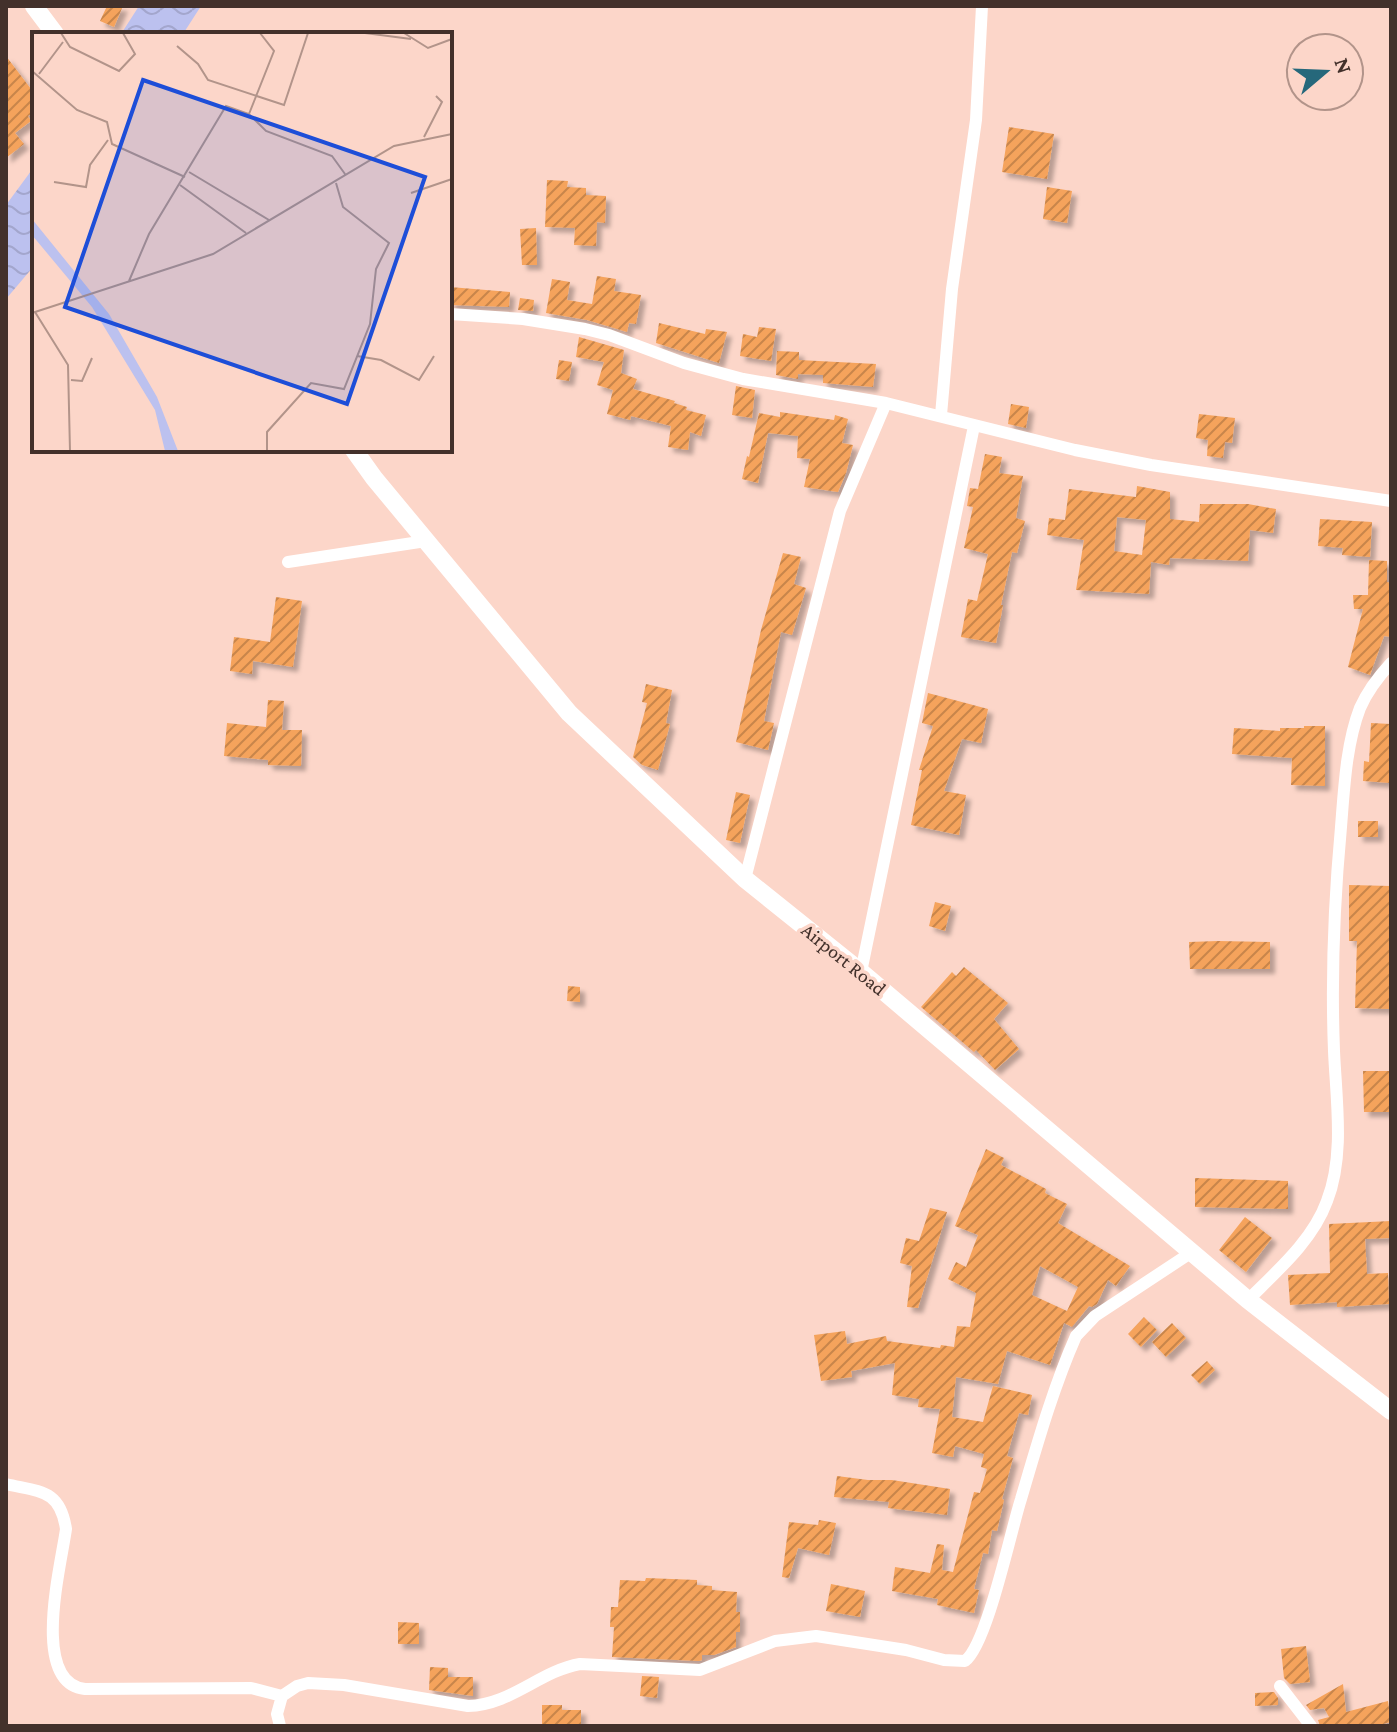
<svg xmlns="http://www.w3.org/2000/svg" width="1397" height="1732" font-family="'Crimson Pro',serif">
	<style>
		.water { fill: url(#water-waves) }
		.building { fill: url(#building-hatch); fill-rule: evenodd; filter: url(#shadow) }
		.lines { fill: none; stroke-linecap: round; stroke-linejoin: round }
		.minor { stroke: #fff; stroke-width: 12 }
		.secondary { stroke: #fff; stroke-width: 18 }
		.labels { text-anchor: middle; dominant-baseline: central; stroke-width: 7; stroke-linejoin: round; paint-order: stroke }
		.street-label { font-size: 20px; fill: #43312b; stroke: #fcd6c9 }
		.inset-road { fill: none; stroke: #b2948a; stroke-width: 2 }
		.view { fill: #1d4ed8; fill-opacity: 0.15; stroke: #1d4ed8; stroke-width: 4 }
		.inset-edge { fill: none; stroke: #43312b; stroke-width: 4 }
	</style>
	<defs>
		<pattern id="water-waves" width="16" height="10" patternUnits="userSpaceOnUse" patternTransform="scale(2)"><rect width="16" height="10" fill="#bcc1ef"/><path d="M0 5q4-4 8 0t8 0" fill="none" stroke="#a3a6cd"/></pattern>
		<pattern id="building-hatch" width="6" height="6" patternUnits="userSpaceOnUse" patternTransform="scale(2)"><rect width="6" height="6" fill="#f5a35b"/><path d="M-1 1l2-2M0 6l6-6M5 7l2-2" fill="none" stroke="#c8854b"/></pattern>
		<filter id="shadow"><feDropShadow dx="5" dy="5" stdDeviation="2" flood-color="#0004"/></filter>
	</defs>
	<rect width="100%" height="100%" fill="#fcd6c9"/>
	<path class="water" d="M139 6H201L183 34H121Z
		M34 167V266L6 299V205Z"/>
	<path class="building" d="M107 6H123L114 27 100 21Z
		M6 56 34 93V112L28 116 31 121 15 133 24 144 6 158Z
		M1009 127 1054 134 1047 179 1002 172Z
		M547 180 568 181 567 187 586 188V195L606 196 605 223 597 222 596 246 574 245 575 228 545 227Z
		M1047 187 1072 191 1067 223 1043 219Z
		M536 228 537 265H522L520 229Z
		M597 276 616 279 614 291 641 295 636 324 629 323 627 332 587 320 546 313 552 279 570 282 567 300 592 304Z
		M450 287 510 292 509 307 450 305Z
		M520 298 534 300 533 311 518 310Z
		M659 323 705 334 706 329 727 332 719 363 656 343Z
		M759 327 776 329 771 361 740 356 743 334 757 337Z
		M579 337 624 350 621 373 637 379 633 389 675 401 674 403 687 407 686 410 706 415 701 436 690 432 688 450 668 447 671 426 631 416 630 420 607 414 613 390 597 385 604 362 576 357Z
		M777 351 799 352V360L876 364 873 387 823 383V375L798 374V379L776 375Z
		M559 360 572 362 569 381 556 379Z
		M736 386 755 390 752 418 732 415Z
		M1011 404 1029 407 1026 428 1008 424Z
		M780 412 834 420 835 415 848 419 842 443 853 445 846 473 838 492 804 487 810 459 797 458 798 436 768 433 758 483 742 479 747 456 749 457 759 413 780 417Z
		M1199 414 1235 418 1232 443 1225 442 1223 458 1207 456 1208 440 1196 438Z
		M985 454 1002 457 999 473 1023 476 1016 518 1025 521 1017 553 1012 552 1001 605H1003L996 643 961 637 968 599 977 601 988 554 964 548 973 507 967 506 970 488 978 489Z
		M1137 486 1170 492V519L1199 522 1200 504H1248L1276 509 1273 533 1250 530 1248 561 1170 558 1169 565 1151 562 1149 594 1076 590 1084 540 1047 535 1049 518 1065 520 1069 489 1136 497ZM1117 517 1146 520 1142 555 1114 551Z
		M1320 519 1372 522 1370 557 1342 555 1343 548 1318 546Z
		M783 553 801 557 794 584 806 588 792 635 781 632 764 721 774 723 768 750 736 742 761 630Z
		M1369 560 1387 561V582L1391 583V637L1384 636 1370 675 1348 667 1363 609H1354L1353 595H1368Z
		M276 597 302 601 293 667 253 661 252 674 230 671 234 637 270 642Z
		M646 684 672 690 666 723 670 724 658 770 642 765 633 757 647 703 642 702Z
		M928 693 988 709 981 743 962 739 944 791 966 795 959 835 911 825 922 770H919L933 726 922 723Z
		M268 700 284 701 282 730H302L301 766 268 765V760L224 756 227 723 266 727Z
		M1371 723 1391 724 1390 783 1363 781 1364 761 1369 762Z
		M1304 726H1325V786L1291 785 1292 758 1232 754 1234 728 1280 731V728H1304Z
		M736 792 750 795 740 843 726 840Z
		M1358 821H1378V837H1358Z
		M1349 885 1391 886 1390 1009 1355 1008 1357 941H1349Z
		M935 902 951 906 945 931 929 926Z
		M1218 941 1270 942V969H1190L1189 942Z
		M964 967 1008 1003 994 1019 1019 1049 995 1070 976 1050 974 1052 921 1007 952 972 956 976Z
		M568 986 580 987V1002L567 1001Z
		M1363 1071H1391V1112H1364Z
		M986 1149 1004 1158 1001 1165 1046 1189 1045 1193 1067 1204 1058 1223 1130 1266 1116 1286 1108 1280 1097 1304 1092 1307 1089 1306 1072 1327 1064 1323 1050 1365 1007 1351 998 1384 956 1377 952 1417 983 1422 993 1386 1032 1395 1028 1415 1019 1413 1007 1456 1013 1458 1002 1499 1004 1500 997 1531 992 1530 988 1554 983 1553 974 1589 979 1590 974 1613 937 1605 938 1599 892 1591 895 1567 930 1573 937 1544 944 1545 942 1570 953 1572 974 1492 980 1493 987 1469 981 1467 984 1454 955 1446 953 1457 932 1453 940 1409 918 1407 919 1399 892 1395 895 1363 851 1371 852 1377 821 1381 814 1335 845 1331 847 1344 886 1336 887 1341 940 1348 941 1345 954 1347 957 1326 970 1327 976 1293 948 1279 956 1262 966 1267 978 1235 955 1226ZM1040 1266 1078 1287 1067 1311 1032 1295Z
		M1195 1178 1288 1181V1209L1195 1207Z
		M930 1208 947 1212 918 1308 907 1307 912 1266 900 1263 906 1238 919 1241Z
		M1245 1217 1272 1238 1246 1272 1219 1250Z
		M1391 1221V1238L1365 1239 1367 1274 1388 1273 1389 1304 1337 1307V1302L1290 1305 1288 1275 1330 1273 1329 1224Z
		M1144 1317 1157 1330 1141 1347 1128 1334Z
		M1172 1323 1186 1338 1166 1357 1152 1342Z
		M1207 1361 1215 1370 1200 1384 1191 1375Z
		M837 1476 868 1480H892L950 1489 947 1515 888 1508 889 1502 834 1497Z
		M819 1520 836 1523 829 1555 798 1548 789 1578 782 1577 789 1522 818 1525Z
		M646 1578 697 1580V1585L712 1586V1590L737 1592 736 1612H740V1632H736V1647L714 1655H702V1660L699 1661 612 1657 614 1627H610L611 1607H618L620 1580 645 1581Z
		M831 1584 865 1591 860 1617 826 1611Z
		M398 1622 419 1623V1644H398Z
		M1306 1646 1310 1682 1290 1684 1284 1678 1281 1649Z
		M430 1667 448 1668V1677H473V1696L429 1690Z
		M642 1676 659 1677 657 1698 640 1696Z
		M1343 1684 1346 1712 1388 1701 1391 1722 1375 1726H1320L1318 1720 1329 1717 1324 1708 1310 1710 1306 1705Z
		M1274 1692 1278 1698V1705L1255 1706V1693Z
		M542 1705H562V1710H581V1726H542Z"/>
	<g class="lines">
		<path class="minor" d="M450 314 523 319 585 329 609 335 684 363 743 379 886 403 1075 450 1151 465 1391 501
			M941 415 952 289 976 120 982 6
			M288 562 426 541
			M745 879 840 511 886 403
			M861 972 974 426
			M1248 1300C1277 1271 1313 1240 1327 1201 1345 1155 1336 1099 1334 1051 1331 975 1334 903 1341 827 1344 790 1346 744 1360 708 1367 692 1379 676 1391 663
			M6 1484C40 1492 60 1489 66 1529 61 1566 30 1683 85 1689L251 1688 282 1696
			M1280 1686 1311 1726
			M280 1726 277 1714 282 1696 297 1686 308 1683 344 1685 468 1706C511 1705 540 1671 580 1664L700 1670 775 1641 816 1636 906 1650 944 1660 965 1661C987 1645 1011 1530 1021 1499 1037 1445 1053 1388 1076 1336L1095 1316 1192 1252"/>
		<path class="secondary" d="M34 6 55 34
			M354 450 374 478 569 713 745 879 861 972 1248 1300 1391 1411"/>
	</g>
	<g class="labels">
		<g class="street-label">
			<text transform="translate(844 959) rotate(39)">Airport Road</text>
		</g>
	</g>
	<g transform="translate(32 32)">
		<rect width="420" height="420" fill="#fcd6c9"/>
		<path d="M0 187 77 282 125 365 146 419H133L123 378 60 275 0 203Z" fill="#bcc1ef"/>
		<path class="inset-road" d="M29 1 38 15 87 39 103 22 91 1M333 1 379 7M372 1 396 16 420 7M145 14 166 32 176 48 252 73 276 1M0 39 45 78 75 90 80 112 153 145M7 42 31 10M217 82 242 19 228 1M392 105 410 70 404 64M157 140 237 188M22 150 54 155 58 133 76 108M148 153 214 201M379 161 420 147M97 249 117 202 194 74 217 82 234 99 300 124 313 142M3 280 36 333 38 419M0 281 181 222 362 114 420 102M325 324 349 328 387 348 402 324M39 348 50 349 60 326M235 419V400L279 351 312 357 338 292 344 237 357 211 311 175 304 151"/>
		<path class="view" d="M111 48 393 145 315 372 33 275Z"/>
		<rect width="420" height="420" class="inset-edge"/>
	</g>
	<rect width="1397" height="1732" fill="none" stroke="#43312b" stroke-width="16"/>
	<g transform="translate(1325 72) rotate(71)"><circle r="38" fill="#fcd6c9" stroke="#b2948a" stroke-width="2"/>
	<path d="M0-6L14 30L0 20L-14 30Z" fill="#26687b"/>
	<text y="-12" font-size="22" font-weight="bold" text-anchor="middle" fill="#43312b">N</text>
	</g>
</svg>
